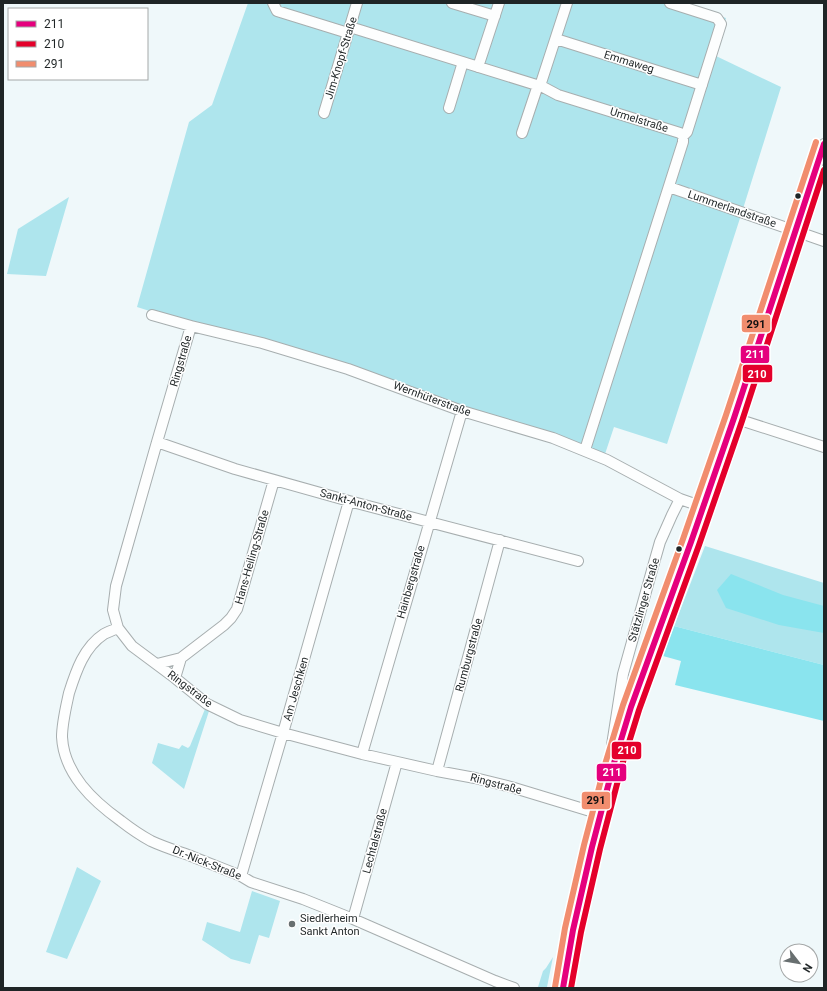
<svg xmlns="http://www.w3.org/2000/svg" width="827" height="991" font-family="Roboto,sans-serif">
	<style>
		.green { fill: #aee5ed }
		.forest { fill: #8ae4ee }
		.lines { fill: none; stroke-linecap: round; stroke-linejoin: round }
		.minor-casing { stroke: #a7aeaf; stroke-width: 12 }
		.minor { stroke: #fdfefe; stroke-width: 10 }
		.bus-1-casing { stroke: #fff; stroke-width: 9 }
		.bus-2-casing { stroke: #fff; stroke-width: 9 }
		.bus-3-casing { stroke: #fff; stroke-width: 9 }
		.bus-1 { stroke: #e5007d; stroke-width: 6 }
		.bus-2 { stroke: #e4002b; stroke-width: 6 }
		.bus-3 { stroke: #f18d6e; stroke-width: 6 }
		.bus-dot { fill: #1f2526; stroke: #fff; stroke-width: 1.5 }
		.poi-dot { fill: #686f70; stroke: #fff; stroke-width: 1.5 }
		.labels { text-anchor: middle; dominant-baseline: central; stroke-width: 3; stroke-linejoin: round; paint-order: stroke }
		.street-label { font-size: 11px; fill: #1f2526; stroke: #fff }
		.poi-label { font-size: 11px; fill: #1f2526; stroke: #fff; text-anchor: start }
		.line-badge { stroke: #fff; stroke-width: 1.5 }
		.badge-label { font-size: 11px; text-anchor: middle; font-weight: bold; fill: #fff }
		.pale-badge-label { font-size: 11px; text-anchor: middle; font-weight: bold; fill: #111 }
	</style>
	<rect width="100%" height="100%" fill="#eff8fa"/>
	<path class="green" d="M248 3H681L726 18 716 56 781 87 742 212 667 444 614 427 605 454 137 307 189 122 212 105Z
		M69 197 46 276 7 274 18 229Z
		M705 546 824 583V665L674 626Z
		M205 709 209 711 184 789 152 763 158 743 179 749 182 745 188 748 190 746Z
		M77 867 101 881 67 959 46 952Z
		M252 891 280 901 269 938 259 935 250 964 231 959 202 940 207 922 240 932Z
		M580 931H582L583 932 578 961H575Z
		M553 957 547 987 541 988 538 987 543 971 546 968Z"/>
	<path class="forest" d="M731 574 783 595 824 606V633L779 625 726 608 717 590Z
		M674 626 824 665V721L675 685 681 661 663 656Z"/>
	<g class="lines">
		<defs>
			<path id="minor" d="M273 3 277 11 348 33
				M452 3 495 16
				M670 3 717 18 721 24 687 132 683 136
				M350 27 543 87 558 95 680 133 683 136V142L585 450
				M556 39 702 85
				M478 67 499 3
				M540 86 567 3
				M449 108 463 62
				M324 113 357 3
				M522 133 538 85
				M669 187 824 241
				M152 315 191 326 262 343 348 369 462 411 553 438 607 460 680 499 703 507
				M191 326 157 442 116 586 113 610 118 628 132 646 175 678 207 704 240 720 283 733 362 754 437 771 475 778 511 787 600 814
				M734 418 824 447
				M157 442 235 469 349 501 578 561
				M118 628C113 630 108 632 104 634 84 647 76 671 69 693 66 707 62 723 62 737 64 774 93 801 121 821 130 828 140 835 151 841 164 847 177 851 191 856 208 863 224 869 241 876L251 882 303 899 353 919 495 981 514 988
				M157 664 181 658 224 625 231 618 237 609 274 480
				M175 678 181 658
				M362 754 462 411
				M614 759 612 745 623 674 654 563 660 542 672 515 680 499
				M437 771 500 540
				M241 876 283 733 349 501
				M353 919 397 762
				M563 988 573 930 592 847 614 763 631 707 691 542 734 418 824 144"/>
		</defs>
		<use href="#minor" class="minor-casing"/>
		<use href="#minor" class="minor"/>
		<defs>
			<path id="bus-1" d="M563 988 573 930 592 847 614 763 631 707 691 542 734 418 824 144"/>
			<path id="bus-2" d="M571 988 581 932 600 849 622 765 639 710 699 545 742 421 824 170"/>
			<path id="bus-3" d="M555 987 565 928 584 845 606 761 623 705 683 539 726 415 816 142"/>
		</defs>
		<use href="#bus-1" class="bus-1-casing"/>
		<use href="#bus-2" class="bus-2-casing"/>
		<use href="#bus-3" class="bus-3-casing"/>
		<use href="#bus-1" class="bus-1"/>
		<use href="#bus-2" class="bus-2"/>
		<use href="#bus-3" class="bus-3"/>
	</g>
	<g class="bus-dot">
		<circle cx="798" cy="196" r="3.5"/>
		<circle cx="679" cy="549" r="3.5"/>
	</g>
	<circle class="poi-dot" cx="292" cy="924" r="4"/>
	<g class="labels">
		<g class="street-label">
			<text transform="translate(341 58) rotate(-73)">Jim-Knopf-Straße</text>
			<text transform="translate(629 62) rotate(17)">Emmaweg</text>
			<text transform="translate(639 120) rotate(17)">Urmelstraße</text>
			<text transform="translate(732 209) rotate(19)">Lummerlandstraße</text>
			<text transform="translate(181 361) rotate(-74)">Ringstraße</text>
			<text transform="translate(432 399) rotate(20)">Wernhüterstraße</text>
			<text transform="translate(366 505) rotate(15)">Sankt-Anton-Straße</text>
			<text transform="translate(252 557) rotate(-74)">Hans-Heiling-Straße</text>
			<text transform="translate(411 582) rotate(-74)">Hainbergstraße</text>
			<text transform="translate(644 600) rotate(-74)">Stätzlinger Straße</text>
			<text transform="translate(469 655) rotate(-75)">Rumburgstraße</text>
			<text transform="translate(190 689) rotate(37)">Ringstraße</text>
			<text transform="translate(296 689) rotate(-74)">Am Jeschken</text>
			<text transform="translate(496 784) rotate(15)">Ringstraße</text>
			<text transform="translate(375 841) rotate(-75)">Lechtalstraße</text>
			<text transform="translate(207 863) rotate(22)">Dr.-Nick-Straße</text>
		</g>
		<g class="poi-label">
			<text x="300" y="918">Siedlerheim<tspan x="300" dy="13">Sankt Anton</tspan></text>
		</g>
	</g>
	<g class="line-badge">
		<rect x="741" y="314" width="30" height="19" rx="4" fill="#f18d6e"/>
		<rect x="740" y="345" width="30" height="19" rx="4" fill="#e5007d"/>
		<rect x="742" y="364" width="31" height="19" rx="4" fill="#e4002b"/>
		<rect x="611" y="741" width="31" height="19" rx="4" fill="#e4002b"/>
		<rect x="596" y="763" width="31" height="19" rx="4" fill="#e5007d"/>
		<rect x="581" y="791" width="30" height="19" rx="4" fill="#f18d6e"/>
	</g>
	<g class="badge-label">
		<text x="755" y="358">211</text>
		<text x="757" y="378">210</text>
		<text x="627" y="754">210</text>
		<text x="612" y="776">211</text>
	</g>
	<g class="pale-badge-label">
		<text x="756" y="328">291</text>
		<text x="596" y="804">291</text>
	</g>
	<rect width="827" height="991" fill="none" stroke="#1f2526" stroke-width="8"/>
	<rect x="8" y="8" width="140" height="72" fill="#ffffff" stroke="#a5a8a8"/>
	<rect x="16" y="21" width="20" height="6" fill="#e5007d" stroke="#a5a8a8"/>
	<text x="44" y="28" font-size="12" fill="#1f2526">211</text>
	<rect x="16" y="41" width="20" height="6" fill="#e4002b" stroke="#a5a8a8"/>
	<text x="44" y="48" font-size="12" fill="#1f2526">210</text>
	<rect x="16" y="61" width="20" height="6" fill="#f18d6e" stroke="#a5a8a8"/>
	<text x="44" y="68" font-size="12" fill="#1f2526">291</text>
	<g transform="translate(799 963) rotate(121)"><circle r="19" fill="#ffffff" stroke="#a5a8a8"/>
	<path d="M0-3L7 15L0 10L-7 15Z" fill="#686f70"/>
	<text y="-6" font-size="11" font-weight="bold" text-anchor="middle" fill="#1f2526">N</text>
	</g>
</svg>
